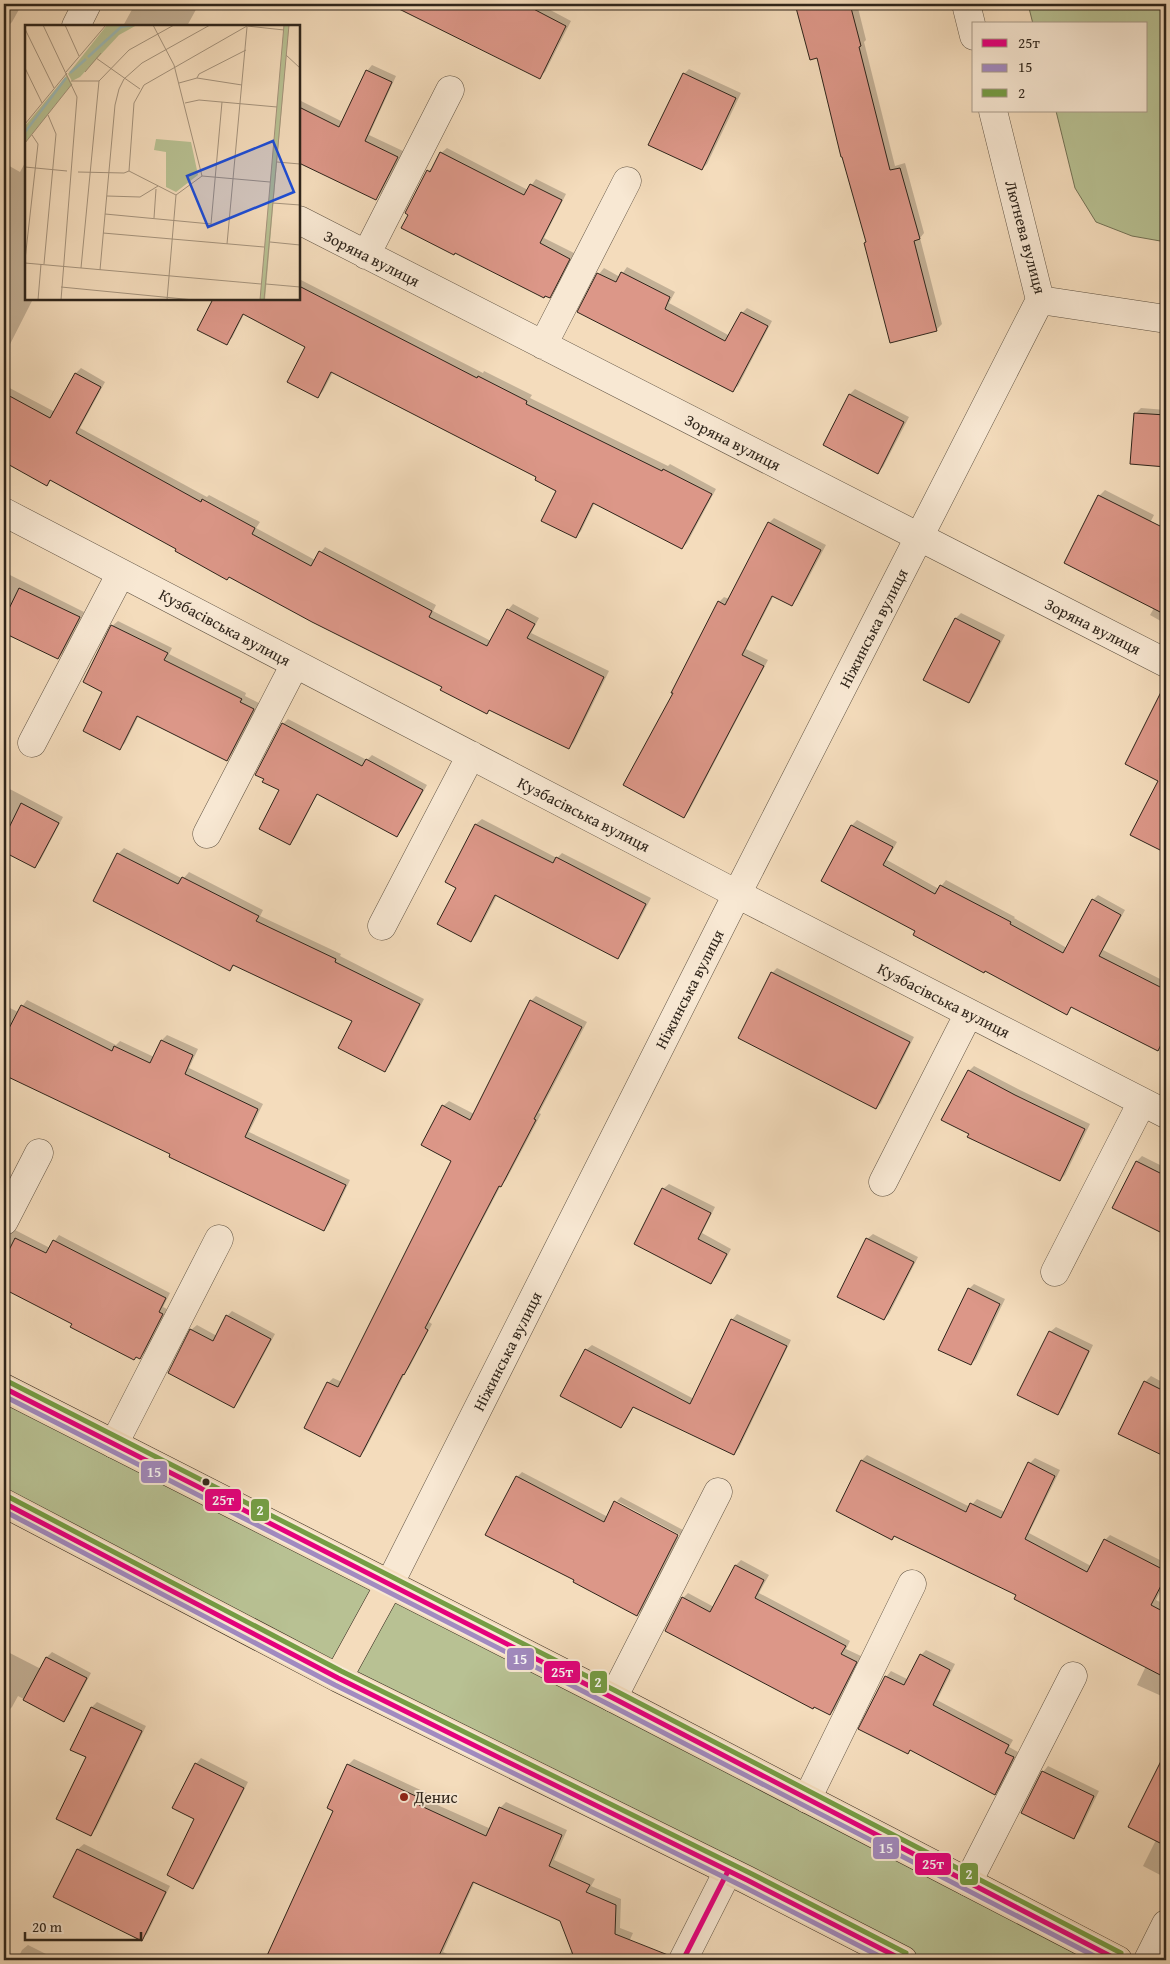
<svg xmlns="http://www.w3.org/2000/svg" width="1170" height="1964" font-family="'Gentium Book Plus',serif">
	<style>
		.green { fill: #b8c193; stroke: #747357 }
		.shadow { fill: #0003 }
		.building { fill: #dc9788; stroke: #2f251b }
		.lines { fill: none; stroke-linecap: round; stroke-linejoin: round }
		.minor-casing { stroke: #605343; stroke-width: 29 }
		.major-casing { stroke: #2f251b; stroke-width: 29 }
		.minor { stroke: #f8e8d3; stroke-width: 28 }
		.major { stroke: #f4dcbc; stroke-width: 28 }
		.bus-1-casing { stroke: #f8e8d3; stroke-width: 9 }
		.bus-2-casing { stroke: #f8e8d3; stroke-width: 9 }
		.bus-3-casing { stroke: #f8e8d3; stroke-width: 9 }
		.bus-1 { stroke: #e5007d; stroke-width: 5 }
		.bus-2 { stroke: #a18ac0; stroke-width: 5 }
		.bus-3 { stroke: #759d44; stroke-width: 5 }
		.bus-dot { fill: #2f251b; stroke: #f8e8d3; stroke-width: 2 }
		.poi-dot { fill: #8f2418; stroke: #f8e8d3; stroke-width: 2 }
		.labels { text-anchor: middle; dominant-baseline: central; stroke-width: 4; stroke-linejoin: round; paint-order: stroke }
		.street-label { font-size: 16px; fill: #2f251b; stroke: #f8e8d3 }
		.poi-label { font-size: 16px; fill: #2f251b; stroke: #f8e8d3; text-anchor: start }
		.inset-river { fill: none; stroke: #9dbab7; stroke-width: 2.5 }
		.inset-road { fill: none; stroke: #a5937c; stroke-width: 1 }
		.view { fill: #1d4ed8; fill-opacity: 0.15; stroke: #1d4ed8; stroke-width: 2.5 }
		.inset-edge { fill: none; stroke: #2f251b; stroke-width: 2.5 }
		.line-badge { stroke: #f8e8d3; stroke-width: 2 }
		.badge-label { font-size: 14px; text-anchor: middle; font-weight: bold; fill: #fff }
	</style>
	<rect width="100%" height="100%" fill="#f4dcbc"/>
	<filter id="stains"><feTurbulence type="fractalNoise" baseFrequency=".004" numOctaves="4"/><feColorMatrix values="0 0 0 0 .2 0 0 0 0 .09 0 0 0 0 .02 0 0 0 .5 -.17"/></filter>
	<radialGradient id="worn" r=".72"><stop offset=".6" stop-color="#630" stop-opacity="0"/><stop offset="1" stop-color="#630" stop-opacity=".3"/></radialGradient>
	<path class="green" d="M1028 4H1166V242L1132 236 1096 222 1075 188 1056 111H1146V24H1033Z
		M4 1388 1121 1960H894L4 1503Z"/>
	<path class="shadow" d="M4 4H22L12 22 7 27 4 26Z
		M135 4H199L187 26H123Z
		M392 4H539L571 21 545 72 539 77Z
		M796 4H857L866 40 864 42 895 166 905 163 924 233 920 238 942 324 936 330 867 241 818 57 810 59Z
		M372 65 396 76 369 135 403 151 381 193 376 199 299 162V100L343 122 367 71Z
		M689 69 741 93 707 164 702 169 684 74Z
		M447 148 528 190 536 179 566 194 544 238 574 253 555 291 549 296 428 171 434 167 441 153Z
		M26 161V299H33L4 356V163L20 172Z
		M627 267 675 292 669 303 730 336 742 313 747 308 772 321 738 386 732 391 579 312 599 274 604 268 620 277Z
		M299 279 483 373 484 371 532 395 530 398 668 466 670 464 716 489 687 543 682 548 595 502 581 531 576 536 557 490 538 477 333 372 323 391 318 397 307 346 244 314 232 338 226 343 199 329 215 299H299Z
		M81 368 105 382 80 428 207 497 209 495 260 522 256 528 315 560 325 547 436 605 433 611 491 641 508 610 513 604 539 618 531 633 609 671 574 742 569 748 490 709 487 713 443 687 177 549 51 480 47 484 4 461V385L55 412 76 373Z
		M855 389 909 417 883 467 878 472 824 445 850 394Z
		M1141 408 1166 410V466L1132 463 1136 413Z
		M1105 490 1154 515 1140 542 1166 555V624L1150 615 1154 608 1066 563 1099 496Z
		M774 518 826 545 797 599 792 604 774 595 746 649 768 660 689 811 684 817 674 693 719 602 724 597 729 599 769 523Z
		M4 572 84 612 63 653 58 658 4 631Z
		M961 613 1005 635 974 696 969 702 925 679 956 618Z
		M118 621 172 648 169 654 246 693 245 696 259 703 232 754 227 759 139 715 125 743 120 748 104 692 112 626Z
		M1156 711 1166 716V839L1164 843Z
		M288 719 367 760 372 755 427 785 402 830 397 836 318 793 295 838 290 844 283 724Z
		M4 786 63 817 40 861 35 866 4 850Z
		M482 819 557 858 562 853 651 898 623 952 617 958 497 895 476 935 471 940 457 887 447 882 476 824Z
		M857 820 897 842 887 860 939 889 946 880 1015 917 1014 918 1067 948 1093 900 1098 895 1125 910 1103 950 1166 982V1044L1164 1043 1158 1050 1073 1006 1066 1013 822 880 852 825Z
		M124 848 183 879 189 872 263 910 260 916 341 954 340 956 424 999 390 1065 385 1070 353 1020 235 965 230 969 95 900 118 854Z
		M777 968 914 1037 881 1103 876 1108 772 973Z
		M536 996 587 1022 539 1113 541 1114 506 1180 501 1185 429 1322 432 1324 409 1368 405 1373 365 1450 360 1456 328 1383 333 1378 342 1382 453 1160 443 1106 449 1101 474 1114 531 1001Z
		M27 1000 116 1045 120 1041 154 1057 162 1040 167 1035 198 1049 189 1068 263 1104 249 1132 350 1180 329 1224 324 1230 172 1154 4 1073V1005L18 1012Z
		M974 1066 1020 1090 1090 1124 1065 1175 1060 1180 969 1071Z
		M1142 1156 1166 1168V1234L1113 1208 1137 1161Z
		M669 1184 715 1207 702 1233 731 1249 716 1277 711 1282 663 1189Z
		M4 1230 10 1232 15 1230 50 1248 59 1235 170 1293 163 1307 167 1309 145 1352 140 1357 4 1288Z
		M873 1234 918 1257 889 1314 884 1319 867 1239Z
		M974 1284 1005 1299 976 1359 971 1364 969 1289Z
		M1166 1293V1310L1160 1307Z
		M232 1311 275 1334 239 1401 234 1407 191 1330 197 1325 217 1336 227 1316Z
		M737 1314 791 1340 739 1448 734 1454 634 1406 626 1421 621 1427 586 1350 592 1345 694 1399 732 1320Z
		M1056 1327 1093 1345 1063 1408 1057 1413 1050 1332Z
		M1151 1376 1166 1384V1451L1163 1449 1145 1382Z
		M867 1455 970 1507 977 1499 1005 1512 1030 1463 1035 1458 1060 1470 1029 1533 1091 1566 1105 1540 1110 1535 1166 1563V1579L1156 1600 1166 1605V1698L1137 1685 1146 1666 1017 1595 895 1535 837 1510 862 1460Z
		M522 1472 608 1517 615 1503 679 1537 642 1610 637 1615 575 1580 517 1477Z
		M621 1497 683 1530 680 1535 617 1501Z
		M741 1560 769 1575 759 1593 850 1641 846 1649 861 1656 835 1709 830 1714 683 1598 688 1593 714 1607 736 1565Z
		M4 1650 41 1669 47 1657 52 1652 91 1673 69 1715 64 1720 18 1696 12 1707 7 1712 4 1711Z
		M926 1650 955 1664 937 1700 1013 1740 1009 1747 1018 1752 1000 1788 995 1793 911 1749 908 1753 886 1677 891 1671 907 1679 921 1655Z
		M97 1702 146 1726 96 1829 90 1834 92 1707Z
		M1166 1754V1878L1143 1866 1156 1840 1129 1826Z
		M201 1758 248 1782 198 1882 193 1887 196 1764Z
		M354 1759 427 1793 424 1799 491 1829 501 1807 506 1802 567 1830 554 1860 595 1879 591 1886 621 1899 620 1928 633 1933 621 1959 624 1960H567L572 1950 561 1920 475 1881 443 1952 460 1960H266L335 1811 348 1765Z
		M1048 1766 1099 1791 1079 1832 1073 1837 1043 1772Z
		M84 1844 170 1886 147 1934 141 1939 55 1897 78 1849Z
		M28 1945 58 1960H17L22 1950Z"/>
	<path class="building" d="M389 4H524L566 26 540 79Z
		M795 4H850L861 46 859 47 890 170 900 168 920 239 914 241 937 331 890 343 864 243 866 242 842 157H841L817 58 810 60Z
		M366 70 392 82 365 141 398 157 376 200 299 163V107L339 127Z
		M683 73 736 98 702 170 648 145Z
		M440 152 524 195 530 184 562 200 540 243 570 259 550 298 545 296 544 298 455 253 454 255 401 228 408 215 405 213 427 170 430 172Z
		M621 272 670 297 665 309 725 341 741 312 768 326 733 392 577 312 597 273 616 282Z
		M299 286 477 378 478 376 527 401 526 404 662 471 663 469 712 494 682 549 593 503 576 538 541 521 556 491 535 480 536 477 331 372 318 398 287 382 305 347 243 314 227 345 197 330 213 299H299Z
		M75 373 101 387 76 433 201 502 202 499 255 528 252 534 311 566 319 551 432 611 429 617 487 646 507 609 535 624 527 638 604 677 569 749 489 710 487 714 440 690 442 687 312 622 229 577 227 580 175 551 176 549 50 480 47 486 4 462V393L50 418Z
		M849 394 904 422 878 474 823 445Z
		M1134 413 1166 415V467L1130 464Z
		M1098 495 1166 529V615L1064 563Z
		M768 522 821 550 792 606 772 596 742 655 764 666 684 818 623 785 673 693H671L718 601 725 605Z
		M19 588 80 617 58 659 4 633V619Z
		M955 618 1000 641 969 703 923 680Z
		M111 625 168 653 164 660 242 699 240 702 254 709 227 761 137 716 120 750 83 731 102 692 83 682Z
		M1166 682V853L1130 835 1158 781 1125 764Z
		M282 723 362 766 366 759 423 790 397 837 317 794 290 845 259 829 279 790 262 782 264 779 255 775Z
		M21 803 59 823 35 868 4 852V838Z
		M475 824 553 863 556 857 646 904 618 959 495 895 471 942 437 924 456 888 445 882Z
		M851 825 893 847 883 865 935 894 940 885 1011 922 1010 924 1063 953 1092 899 1121 915 1099 956 1166 990V1034L1158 1051 1071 1007 1067 1015 985 971 984 973 913 935 915 931 821 881Z
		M117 853 178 884 182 877 259 916 256 921 336 959 335 962 420 1004 385 1072 338 1048 352 1021 233 965 230 971 93 901Z
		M771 972 910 1042 876 1109 738 1038Z
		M530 1000 582 1027 534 1119 536 1120 501 1187 499 1186 425 1328 428 1330 404 1375 403 1374 360 1457 304 1428 327 1382 338 1387 451 1161 421 1145 442 1105 470 1120Z
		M21 1005 112 1051 114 1046 150 1063 161 1040 193 1055 185 1074 258 1109 245 1137 346 1185 324 1231 169 1157 170 1154 4 1075V1038Z
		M968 1070 1015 1095 1085 1129 1060 1181 967 1137 969 1134 941 1120Z
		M1136 1161 1166 1176V1235L1112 1208Z
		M662 1188 711 1213 698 1239 727 1254 711 1284 634 1244Z
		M15 1238 46 1253 53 1240 166 1298 159 1312 163 1314 140 1359 136 1357 134 1360 70 1327 72 1324 4 1289V1260Z
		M866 1238 914 1262 884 1320 837 1297Z
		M968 1288 1000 1304 971 1365 938 1350Z
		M226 1315 271 1339 234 1408 168 1373 190 1329 213 1341Z
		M731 1319 787 1346 734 1455 633 1407 621 1428 560 1396 585 1349 690 1404Z
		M1049 1331 1089 1351 1058 1415 1017 1395Z
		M1144 1381 1166 1392V1457L1118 1434Z
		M861 1460 966 1512 970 1503 1001 1518 1028 1462 1055 1476 1025 1539 1087 1572 1104 1539 1166 1571V1576L1151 1605 1166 1613V1678L1014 1599 1016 1595 894 1536 892 1540 836 1511Z
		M516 1476 604 1522 614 1501 678 1535 637 1616 573 1582 574 1580 485 1535Z
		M735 1565 764 1580 755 1598 846 1646 841 1654 857 1662 830 1715 814 1707 813 1709 665 1631 682 1597 710 1612Z
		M920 1654 950 1670 933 1705 1009 1745 1005 1753 1014 1757 995 1795 910 1750 908 1754 858 1729 885 1676 904 1685Z
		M46 1657 87 1678 64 1722 23 1700Z
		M91 1707 142 1731 91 1836 56 1819 86 1757 70 1750Z
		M1166 1751V1846L1128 1827Z
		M195 1763 244 1788 193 1889 167 1875 194 1819 172 1808Z
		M347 1764 422 1799 419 1805 486 1836 499 1807 562 1835 549 1866 590 1885 586 1892 616 1905 615 1934 668 1955 667 1960H575L560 1921 473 1882 437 1960H265L333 1811 327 1808Z
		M1042 1771 1094 1796 1074 1839 1021 1813Z
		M77 1849 166 1892 142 1941 53 1897Z"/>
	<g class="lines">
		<defs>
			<path id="minor" d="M966 4 974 36
				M76 26 87 4
				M993 111 1040 300
				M299 220 1166 663
				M366 255 450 90
				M1040 300 1166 319
				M543 345 627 181
				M4 512 737 894 1166 1114
				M32 743 121 573
				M207 834 295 664
				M382 926 471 755
				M883 1182 969 1013
				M4 1221 39 1153
				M1055 1272 1142 1102
				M114 1444 219 1239
				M389 1585 737 894 1040 300
				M613 1698 718 1492
				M807 1799 912 1584
				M968 1882 1073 1676
				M683 1960 728 1871
				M1148 1960 1166 1924"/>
			<path id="major" d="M4 1388 613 1698 1118 1960
				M4 1503 338 1678 747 1880 903 1960
				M338 1678 389 1585"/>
		</defs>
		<use href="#minor" class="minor-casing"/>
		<use href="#major" class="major-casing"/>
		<use href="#minor" class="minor"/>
		<use href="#major" class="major"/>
		<defs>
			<path id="bus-1" d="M4 1388 613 1698 1118 1960
				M4 1503 338 1678 747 1880 903 1960
				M683 1960 728 1871"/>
			<path id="bus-2" d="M4 1396 610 1705 1102 1960
				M4 1511 335 1685 744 1887 887 1960"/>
			<path id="bus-3" d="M7 1381 616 1691 1121 1953
				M7 1496 341 1671 750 1873 906 1953"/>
		</defs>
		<use href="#bus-1" class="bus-1-casing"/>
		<use href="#bus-2" class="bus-2-casing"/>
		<use href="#bus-3" class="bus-3-casing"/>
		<use href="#bus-1" class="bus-1"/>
		<use href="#bus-2" class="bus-2"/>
		<use href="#bus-3" class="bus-3"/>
	</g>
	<circle class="bus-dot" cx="206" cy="1482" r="4.5"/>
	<circle class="poi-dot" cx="404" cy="1797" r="5"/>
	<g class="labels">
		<g class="street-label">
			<text transform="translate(1026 237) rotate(75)">Лютнева вулиця</text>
			<text transform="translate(372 258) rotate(27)">Зоряна вулиця</text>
			<text transform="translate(733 442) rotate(27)">Зоряна вулиця</text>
			<text transform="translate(1093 626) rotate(27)">Зоряна вулиця</text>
			<text transform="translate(225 627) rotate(28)">Кузбасівська вулиця</text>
			<text transform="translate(873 628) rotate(-63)">Ніжинська вулиця</text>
			<text transform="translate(584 814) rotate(27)">Кузбасівська вулиця</text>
			<text transform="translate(689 989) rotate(-63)">Ніжинська вулиця</text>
			<text transform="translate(944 1000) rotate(27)">Кузбасівська вулиця</text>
			<text transform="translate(507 1351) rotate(-63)">Ніжинська вулиця</text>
		</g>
		<g class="poi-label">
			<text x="414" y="1797">Денис</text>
		</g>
	</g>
	<g transform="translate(25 25)">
		<rect width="275" height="275" fill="#f4dcbc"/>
		<path d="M82 0H112L94 10 55 52 47 56 43 49ZM259 0H264L240 275H235ZM42 50 47 59 0 118V101ZM131 114 166 117 173 150 151 167 141 162V127L129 125Z" fill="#b8c193"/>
		<path class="inset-river" d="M63 32 96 2 108 0M45 48 61 34M0 107 41 53"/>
		<path class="inset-road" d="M18 0 52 72 36 275M40 0 54 31M128 0 149 40 177 151M0 4 29 63M261 30 275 43M71 33 115 64M0 43 17 78M41 47 81 0M60 47 76 28M172 53 217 60M46 56H74M154 58 172 53 174 49 221 25M160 78 174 75 252 82M0 99 42 48M0 118 47 59M252 137 275 139M0 142 42 146M104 146 109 78 119 60 222 1 259 5M104 146 151 170M53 147 99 148 104 146M177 151 245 157M82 171 115 172 133 161M248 178 275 180M80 189 186 199 197 77M129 193 131 164M78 208 239 222M245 217 275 220M202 219 222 2M0 235 13 119 7 110M0 238 236 259M19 239 31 109 23 90M56 243 74 56 104 25 149 0M75 245 90 80 94 64 99 54 117 38 185 0M241 259 275 262M36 262 169 275M13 275 16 239M142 275 151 170 177 151M235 275 259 0M239 275 264 0"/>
		<path class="view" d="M248 116 269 167 183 202 162 151Z"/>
		<rect width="275" height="275" class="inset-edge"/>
	</g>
	<g class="line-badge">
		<rect x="140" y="1460" width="28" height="24" rx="5" fill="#a18ac0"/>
		<rect x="204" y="1488" width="38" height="24" rx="5" fill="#e5007d"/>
		<rect x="250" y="1498" width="20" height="24" rx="5" fill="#759d44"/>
		<rect x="506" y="1647" width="29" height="24" rx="5" fill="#a18ac0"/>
		<rect x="543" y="1660" width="38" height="24" rx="5" fill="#e5007d"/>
		<rect x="589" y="1670" width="19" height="24" rx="5" fill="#759d44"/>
		<rect x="872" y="1836" width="28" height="24" rx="5" fill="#a18ac0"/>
		<rect x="914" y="1852" width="38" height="24" rx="5" fill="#e5007d"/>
		<rect x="959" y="1862" width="20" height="24" rx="5" fill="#759d44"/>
	</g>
	<g class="badge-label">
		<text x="154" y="1477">15</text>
		<text x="223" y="1505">25т</text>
		<text x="260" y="1515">2</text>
		<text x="520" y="1664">15</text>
		<text x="562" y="1677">25т</text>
		<text x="598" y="1687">2</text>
		<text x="886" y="1853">15</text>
		<text x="933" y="1869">25т</text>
		<text x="969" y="1879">2</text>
	</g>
	<rect width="1170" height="1964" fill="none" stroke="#f4dcbc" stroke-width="20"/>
	<rect x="5" y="5" width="1160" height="1954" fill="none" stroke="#2f251b" stroke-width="2.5"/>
	<rect x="10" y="10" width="1150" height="1944" fill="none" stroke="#2f251b"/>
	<rect x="972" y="22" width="175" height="90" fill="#f8e8d3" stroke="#a89a89"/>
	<rect x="982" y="39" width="25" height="8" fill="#e5007d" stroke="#a89a89"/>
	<text x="1018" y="48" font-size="15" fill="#2f251b">25т</text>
	<rect x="982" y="64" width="25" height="8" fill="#a18ac0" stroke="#a89a89"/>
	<text x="1018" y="72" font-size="15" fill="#2f251b">15</text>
	<rect x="982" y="89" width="25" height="8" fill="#759d44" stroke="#a89a89"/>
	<text x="1018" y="98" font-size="15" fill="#2f251b">2</text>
	<path d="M25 1932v8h116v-8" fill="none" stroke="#2f251b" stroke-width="2.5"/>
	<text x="32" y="1932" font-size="15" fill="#2f251b" stroke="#f8e8d3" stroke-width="4" paint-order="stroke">20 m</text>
	<rect width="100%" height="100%" filter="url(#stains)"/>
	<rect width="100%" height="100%" fill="url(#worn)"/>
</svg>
